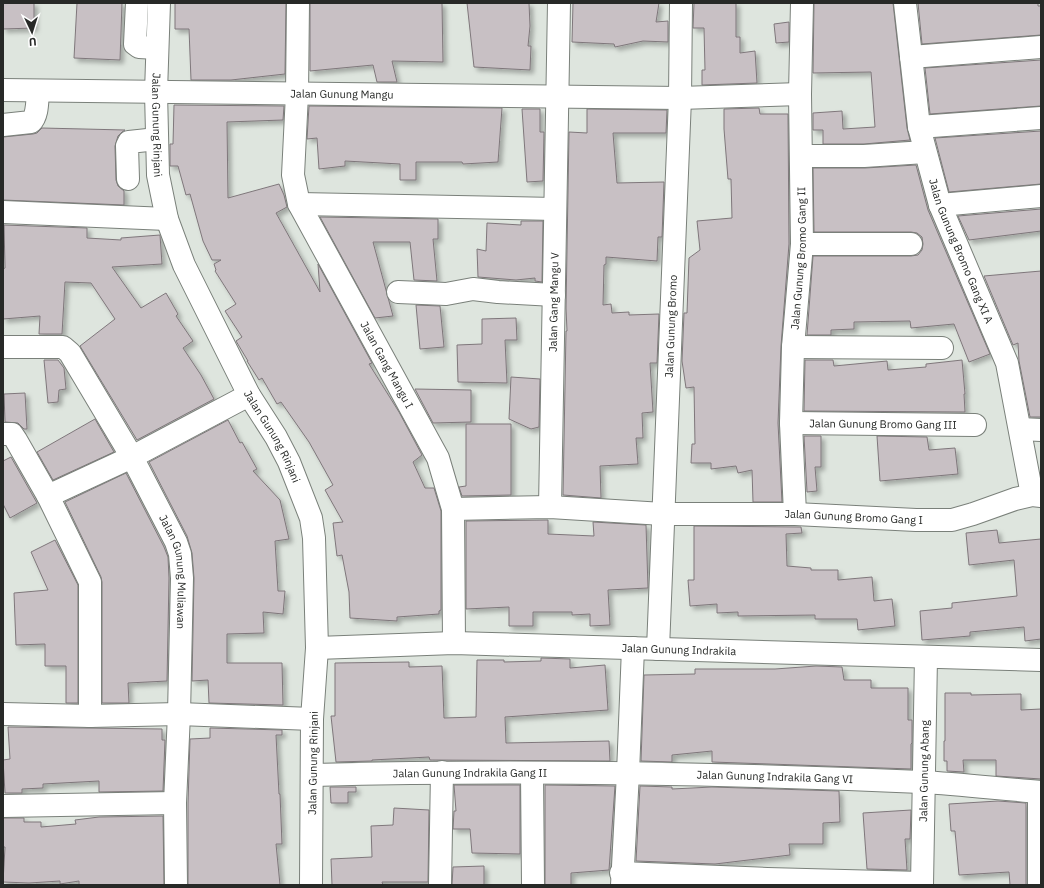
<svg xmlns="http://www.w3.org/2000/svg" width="1044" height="888" font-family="'IBM Plex Sans',sans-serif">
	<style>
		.building { fill: #c8c0c4; stroke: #7f777b; filter: url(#shadow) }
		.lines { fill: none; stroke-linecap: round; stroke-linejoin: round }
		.minor-casing { stroke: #7a807a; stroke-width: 24 }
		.minor { stroke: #fff; stroke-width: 22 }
		.labels { text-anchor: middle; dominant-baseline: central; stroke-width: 3; stroke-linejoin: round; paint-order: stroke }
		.street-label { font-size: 11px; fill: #272927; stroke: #fff }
	</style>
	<defs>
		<filter id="shadow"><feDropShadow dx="3.5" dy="3.5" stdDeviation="2" flood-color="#0004"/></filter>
	</defs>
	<rect width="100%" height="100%" fill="#dee5de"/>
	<path class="building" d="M3 3H34V28L3 29Z
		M77 3H122L120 60 74 58Z
		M175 3H286L285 74 231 80H191L189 29H175Z
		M310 3H442L443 62 392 61 397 82H377L373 65 310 71Z
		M467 3H529L530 26 528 46H531L530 70 474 67Z
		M573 3H659L656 22 668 21V42L643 41 615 47 614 44 572 42Z
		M694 3H736V37H740V53L755 51 757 83 702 85V70H705L704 28H693Z
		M814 3H893L907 128 910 140 864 144H823V130H813V113L842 111 843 129 875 127 871 72 813 73Z
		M918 3H1038V6H1041V35L922 44Z
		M789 22V42L776 43 774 24Z
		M1041 60V106L930 114 925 68Z
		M174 105 284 106 283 120 227 122 228 198 279 184 284 195 287 207 276 213 320 292 318 264 372 363 369 364 399 412 422 455 413 462 425 488H434L441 511V610L439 611V614L397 617V621L350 618 349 592 342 555 337 556 333 523 343 522 325 490 333 485 309 442 281 402 277 404 262 378 259 380 247 361H248L236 341 242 337 225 311 236 304 215 271 216 270 214 264 221 260H212L203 241 190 194 186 195 178 166H170V144H173Z
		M309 106 502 108 498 162 463 164 462 162H416V180H400V164L345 161V166L319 169 317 138 307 139Z
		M759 108 760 114H788L789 244 781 346 778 423 782 502H753L752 470 738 473 736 466 711 469V463H691L692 444H695L694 387 686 388 682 361 684 313H687L689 258 700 250 697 221 732 218 731 179H728L724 129V109Z
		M522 109H540V132H544L543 181 527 182Z
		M587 109 667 110 666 133H613L617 183 664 182 662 237H658L657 261 606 257V264L604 265 603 305 611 304 612 313 629 312V315L659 314 657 363H650L653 412 642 413 643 438H636L638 464 600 466 601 498 563 495 566 331H567L566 308 569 132 587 133Z
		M42 128 125 130 122 132 118 136 115 146 116 180 118 186 124 191V205L3 200V137L33 134 37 133Z
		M1041 131V184L949 192 935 138Z
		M916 165 928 210 990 354 969 362 954 324 911 328 910 321 854 322V329L831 330V335H807L813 256H911L918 255 922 250 923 244 922 237 917 233 911 232H814L813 168H865Z
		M1041 209V231L969 240 958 216Z
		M320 217 438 219V239H433L437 281 414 280 410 242H373L393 316 375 318Z
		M521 221H543L542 282 535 281V278L516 280 478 277 477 249 486 251 487 223 521 225Z
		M4 225 87 228V238L121 240V238L160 235 162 264 112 267 141 308 166 293 178 314 176 316 193 341 183 348 201 375 214 399 137 440 80 346 115 319 91 283 65 282 62 334H39L40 316 3 319V269L5 268Z
		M1041 271V417H1030L1019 361 1018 343 1013 345 984 276Z
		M416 305 440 306 444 347 420 349Z
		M516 318 517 340H505L507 383 458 382 457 345 482 344V319Z
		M44 360H58L64 368 66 389 59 390 58 402 48 403Z
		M805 360H833L834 366 887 361 888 370 926 367V364L962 360 965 394H964L965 412 804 411Z
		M511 377 540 379 539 427 531 429 509 419Z
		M415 389 471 390V422L433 423Z
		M25 393 27 429H24L18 423 5 422 4 394Z
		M95 419 114 452 53 480 37 452Z
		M228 420 240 443 242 442 257 469 253 471 280 500 289 539 275 541 278 591H285L283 614 263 612 264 633 227 634V663H282L283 705 209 703 208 680 192 681 194 578 192 553 187 536 149 462Z
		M466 424H511V495L462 496 459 487 466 486Z
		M804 436H821V467H815L817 491 807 492Z
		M877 436 927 437 929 450 955 448 958 474 880 481Z
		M11 457 37 503 10 518 3 504V461Z
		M126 473 164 547 168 557 169 578 167 681 128 683 129 703H102V582L101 577 65 502Z
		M548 520V534L594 536 593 522 646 525 648 588 608 590 610 625 590 626V614L572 615V612H533V626H509V607L466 609V521Z
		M694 526 801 527 802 533 786 534 787 566 811 568V570H838V580L872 577 874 601 892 599 895 626 858 630 857 619H815V615L738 616V612L717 613V604L690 606 688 580H694Z
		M997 530 999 543 1041 539V639L1025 641 1024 627 970 632V636L922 640 920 611 952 608V603L1017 596 1014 560 969 565 966 533Z
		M55 540 78 585V703H66V666H45V644L16 645 14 593 48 590 31 552Z
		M541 658 570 659V668L605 665 608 710 505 717 506 743 609 741 610 761 430 760 429 757 372 760V761L336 762 331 716H335V663L409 662V667L442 666 444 718 476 717 477 660H504V662L541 661Z
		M816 666 842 667 844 680H871V688H908V720H912V743L911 744V769L712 762V751L672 755V762L641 761 644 675 695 674V669H775Z
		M945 693H971V695L1021 694V710L1041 709V779L996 776V760H963L964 772 947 771V761H944V741H945Z
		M8 727 162 729V740H165L163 791 99 792V781L43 784V788L22 789V793H5L3 760 10 759Z
		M210 728 282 730V735H276L279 794H280L282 844H276L280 885H188V803L190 739 210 738Z
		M454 785H520V854L472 853 470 829H453L454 811H456Z
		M545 785 615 786 609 870 571 873V885H545Z
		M640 786 672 787V789L712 787 839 791 840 822 823 823V844H789L790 855 715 864 636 861Z
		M330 787H356V792H348V803H331Z
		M998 801 1026 803V885H1010L1009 872 959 875 955 831H951L949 804Z
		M394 808 429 810 428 882H382L383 885H332L331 859 372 857 371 826 393 825Z
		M911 810 910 839H905L907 870 867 869 863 813Z
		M163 816 164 885H79V881L60 884V881L29 883 3 882 5 847H3V818H24V822H41V827L76 824 75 820 99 817Z
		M484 866V885H452L453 867Z"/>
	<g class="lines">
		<defs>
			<g id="minor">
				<path d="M137 3 135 44 139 47 157 48"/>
				<path id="s1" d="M159 3 156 92 158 175 167 219 184 265 249 395 276 437 289 462 311 518 314 538 317 648 312 719 311 885"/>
				<path id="s2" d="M298 3 297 94 293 175 299 204 438 458 453 509 454 643"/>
				<path id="s3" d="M905 3 919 127 940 205 1007 363 1032 495"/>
				<path d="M911 57 1041 47"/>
				<path id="s4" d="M3 90 680 98 800 94"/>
				<path d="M3 125 31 122C38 115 37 101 38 92"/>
				<path d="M919 127 1041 118"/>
				<path d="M801 156H864L925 152"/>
				<path d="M128 179 127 146 129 142 157 139"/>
				<path d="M299 204 555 209"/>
				<path d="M940 205 1041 196"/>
				<path d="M3 212 167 219"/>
				<path d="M802 244H911"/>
				<path d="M398 292 446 294 473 289 498 292 554 295"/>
				<path id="s5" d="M3 347H63L70 353 132 457 176 542 180 554 182 578 179 714 175 803 176 885"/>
				<path d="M793 347 942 348"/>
				<path id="s6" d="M791 423 975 425"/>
				<path d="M1020 429 1041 430"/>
				<path d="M3 434H12L16 440 48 496 90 582V716"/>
				<path d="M48 496 132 457 249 395"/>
				<path id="s7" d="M550 507 559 3"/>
				<path id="s8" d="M453 509 550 507 663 514H795L916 520H952L973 514 1015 499 1032 495 1041 496"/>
				<path id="s9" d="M795 514 791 423 793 347 802 244 800 94 802 3"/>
				<path id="s10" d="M317 648 454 643 1041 660"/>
				<path id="s11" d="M658 649 680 98 681 3"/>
				<path d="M3 714 90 716 179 714 312 719"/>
				<path d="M532 773 533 885"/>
				<path id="s12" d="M313 775C515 770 718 773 921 782 961 784 1001 789 1041 792"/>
				<path d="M3 806 175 803"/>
				<path d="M621 873 767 879 922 883"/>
				<path d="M440 885 442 772"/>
				<path d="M622 885 628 773 633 648"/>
				<path id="s13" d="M922 885 926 657"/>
				<path d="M1039 885V792"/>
			</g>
		</defs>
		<use href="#minor" class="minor-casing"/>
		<use href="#minor" class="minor"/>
	</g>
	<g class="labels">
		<g class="street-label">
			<text stroke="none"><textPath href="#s4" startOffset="339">Jalan Gunung Mangu</textPath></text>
			<text stroke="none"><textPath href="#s1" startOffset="122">Jalan Gunung Rinjani</textPath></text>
			<text stroke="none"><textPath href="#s3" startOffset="256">Jalan Gunung Bromo Gang XI A</textPath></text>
			<text stroke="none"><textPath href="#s9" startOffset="256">Jalan Gunung Bromo Gang II</textPath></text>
			<text stroke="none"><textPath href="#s7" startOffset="205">Jalan Gang Mangu V</textPath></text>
			<text stroke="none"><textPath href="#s11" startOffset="323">Jalan Gunung Bromo</textPath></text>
			<text stroke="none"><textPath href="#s2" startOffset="385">Jalan Gang Mangu I</textPath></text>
			<text stroke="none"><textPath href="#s6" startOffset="92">Jalan Gunung Bromo Gang III</textPath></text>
			<text stroke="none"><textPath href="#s1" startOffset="459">Jalan Gunung Rinjani</textPath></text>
			<text stroke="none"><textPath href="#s8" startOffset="401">Jalan Gunung Bromo Gang I</textPath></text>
			<text stroke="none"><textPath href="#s5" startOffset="315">Jalan Gunung Muliawan</textPath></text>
			<text stroke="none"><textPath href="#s10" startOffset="362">Jalan Gunung Indrakila</textPath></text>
			<text transform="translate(313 763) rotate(-89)">Jalan Gunung Rinjani</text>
			<text stroke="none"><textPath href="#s13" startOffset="114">Jalan Gunung Abang</textPath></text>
			<text stroke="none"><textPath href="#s12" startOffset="157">Jalan Gunung Indrakila Gang II</textPath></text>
			<text stroke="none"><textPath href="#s12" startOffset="462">Jalan Gunung Indrakila Gang VI</textPath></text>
		</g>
	</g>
	<rect width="1044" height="888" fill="none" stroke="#272927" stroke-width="8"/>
	<g transform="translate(32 32) rotate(176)" stroke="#ffffff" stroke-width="3" paint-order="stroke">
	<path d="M0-3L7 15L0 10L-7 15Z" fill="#272927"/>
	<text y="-6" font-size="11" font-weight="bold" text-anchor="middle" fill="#272927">U</text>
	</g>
</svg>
